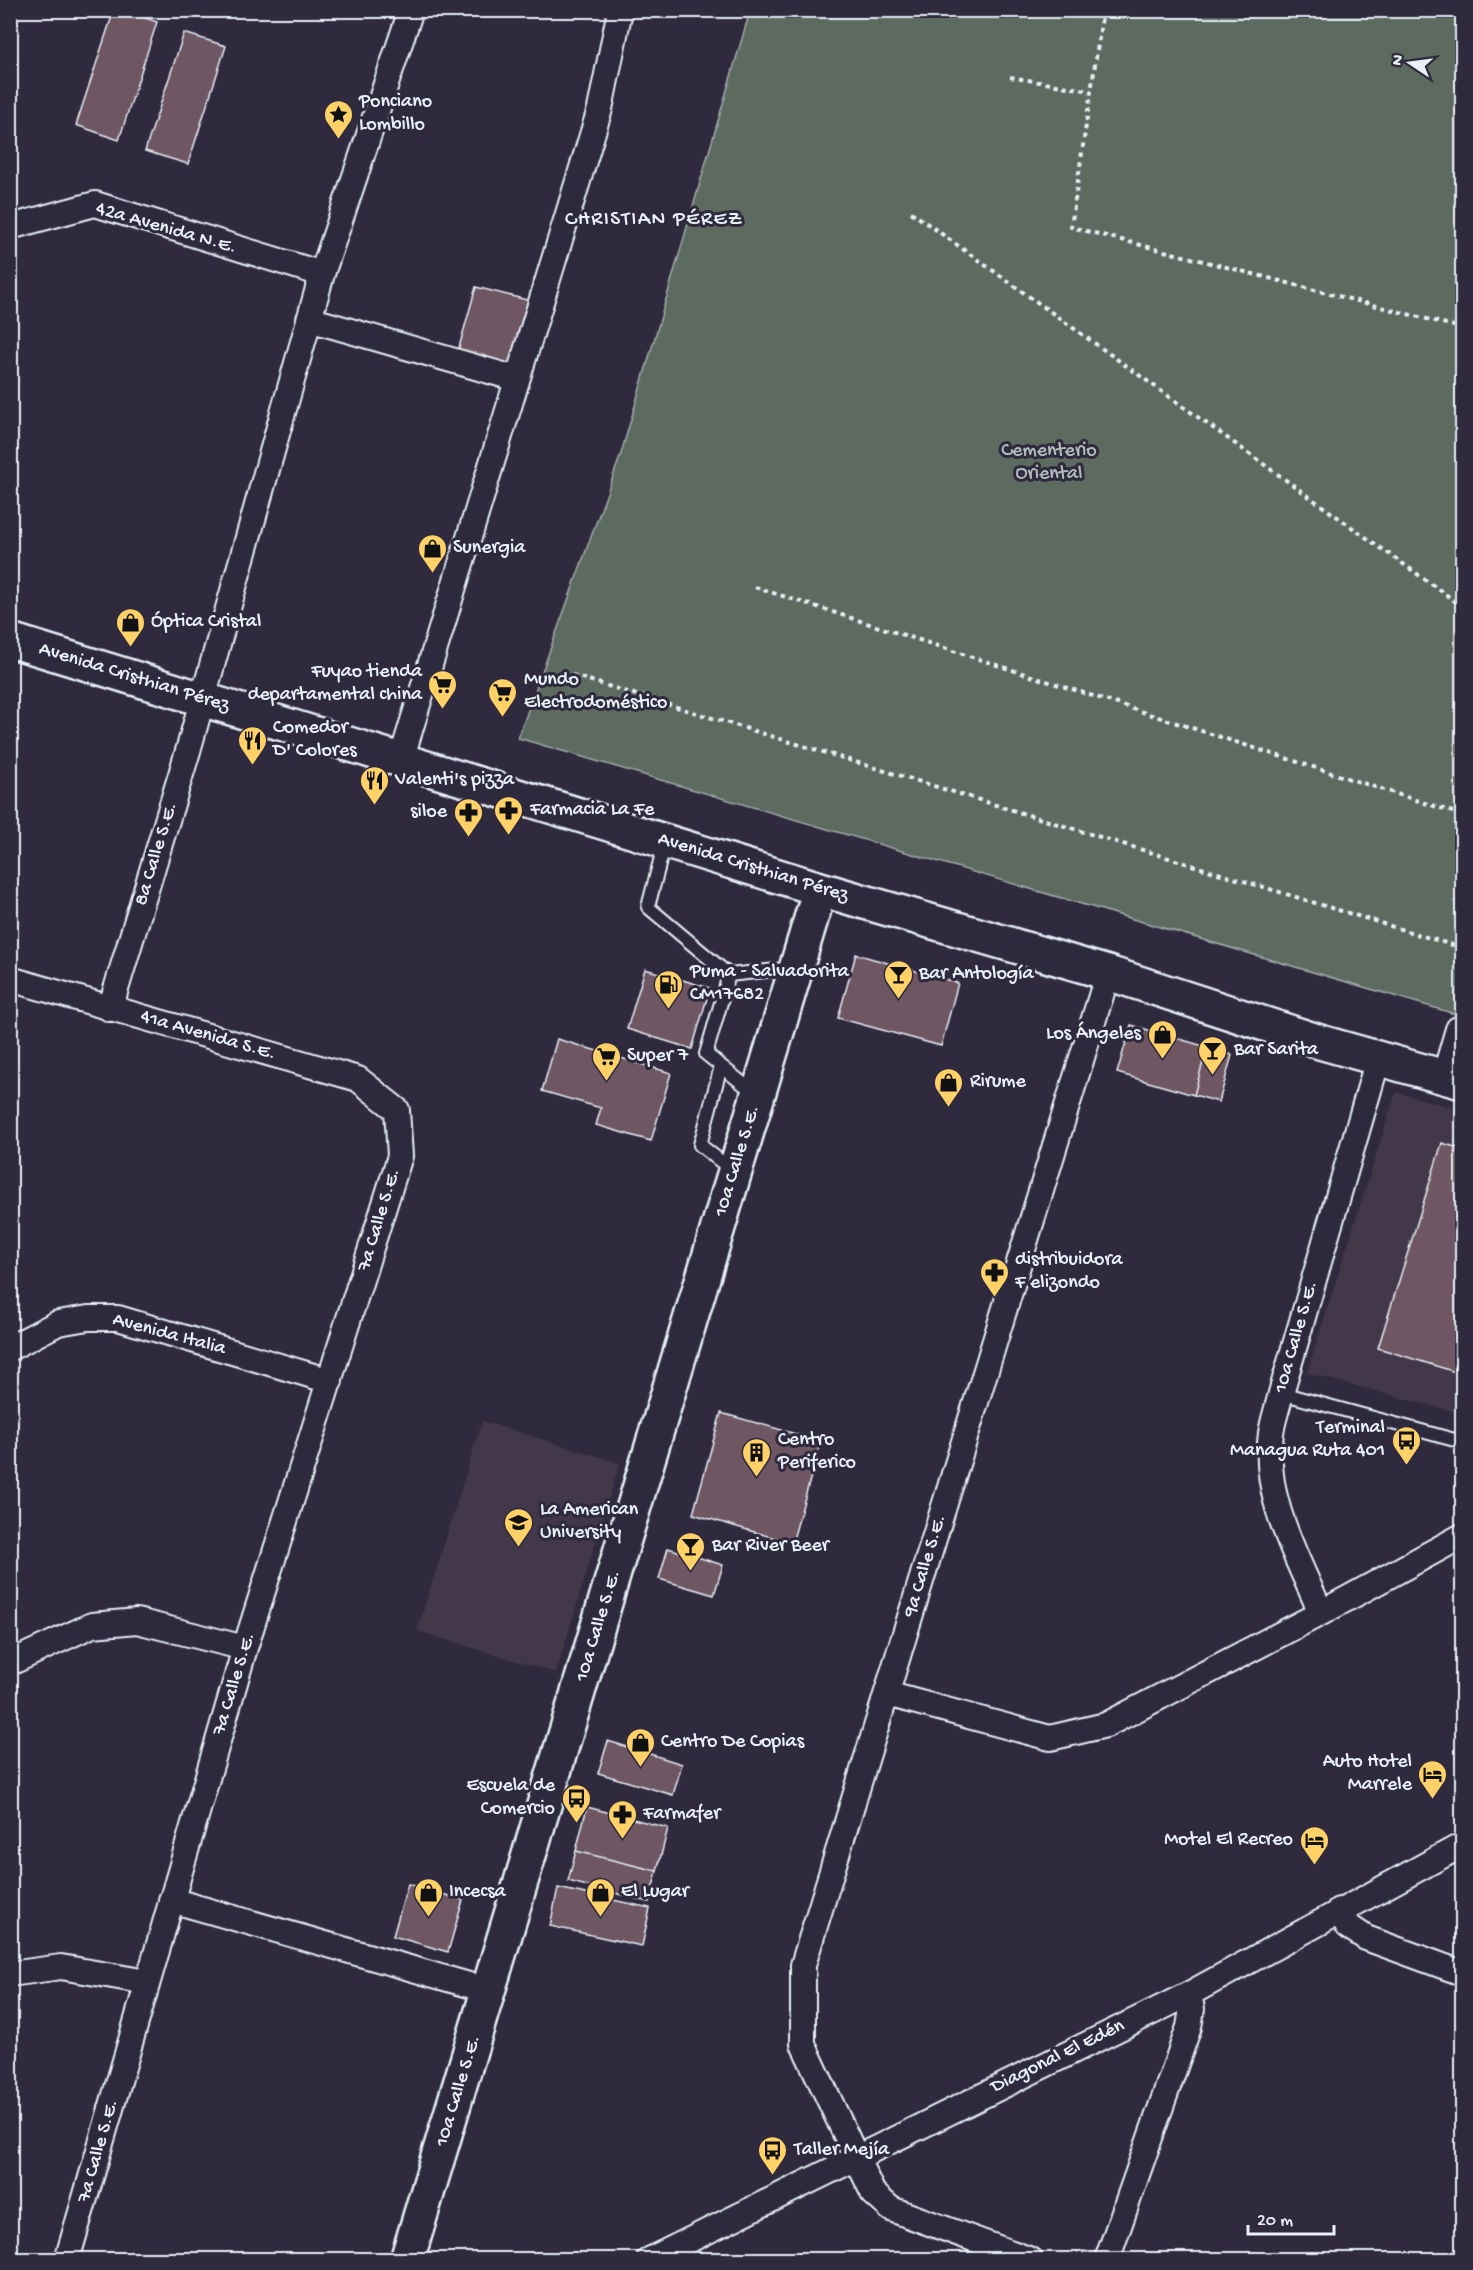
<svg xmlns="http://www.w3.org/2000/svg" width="1473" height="2270" font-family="'Gochi Hand',sans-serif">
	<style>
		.built { fill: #423748 }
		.green { fill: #5d6a60; stroke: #a2aeac; stroke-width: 1.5 }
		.building { fill: #6e5662; stroke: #e8f1f8; stroke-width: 1.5 }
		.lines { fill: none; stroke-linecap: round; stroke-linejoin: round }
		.lane-casing { stroke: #e8f1f8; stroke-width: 16 }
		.street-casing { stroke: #e8f1f8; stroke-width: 28 }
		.secondary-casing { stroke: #e8f1f8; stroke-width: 38 }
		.path { stroke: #e8f1f8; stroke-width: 4; stroke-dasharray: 4.5 4.5; stroke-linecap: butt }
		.lane { stroke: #2f2a3d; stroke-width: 12 }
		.street { stroke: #2f2a3d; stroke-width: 24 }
		.secondary { stroke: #2f2a3d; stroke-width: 33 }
		.labels { text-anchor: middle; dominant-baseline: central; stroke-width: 6; stroke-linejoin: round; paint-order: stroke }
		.poi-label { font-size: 20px; fill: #e8f1f8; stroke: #2f2a3d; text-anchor: start }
		.street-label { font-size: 20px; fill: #e8f1f8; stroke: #2f2a3d }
		.park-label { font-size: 20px; fill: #b0bbbb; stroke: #2f2a3d }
		.neighbourhood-label { font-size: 21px; letter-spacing: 1.5px; fill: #e8f1f8; stroke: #2f2a3d }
	</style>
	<rect width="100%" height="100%" fill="#2f2a3d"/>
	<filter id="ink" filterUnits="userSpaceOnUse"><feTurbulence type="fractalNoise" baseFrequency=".0167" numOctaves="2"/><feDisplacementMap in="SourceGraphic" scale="12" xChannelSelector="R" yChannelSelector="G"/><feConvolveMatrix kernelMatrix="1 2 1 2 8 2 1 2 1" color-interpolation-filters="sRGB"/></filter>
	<g filter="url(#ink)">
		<path class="built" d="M1396 1092 1462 1110V1414L1307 1373Z
			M482 1421 620 1463 556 1673 417 1631Z"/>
		<path class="green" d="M750 11H1462V1016L518 738 620 457Z"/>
		<path class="building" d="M114 10H124L157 22 119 140 76 125Z
			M184 33 226 46 188 164 145 151Z
			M476 287 535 302 513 372 456 358Z
			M856 954 958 983 941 1046 838 1018Z
			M645 969 710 988 692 1049 627 1029Z
			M1131 1025 1207 1047 1194 1095 1117 1073Z
			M557 1039 671 1073 651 1141 596 1125 601 1108 542 1091Z
			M1207 1047 1232 1055 1219 1102 1194 1095Z
			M1442 1143 1462 1149V1374L1378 1348Z
			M721 1413 821 1441 792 1543 693 1514Z
			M668 1548 723 1565 714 1595 659 1579Z
			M608 1741 682 1764 673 1795 598 1773Z
			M587 1807 668 1828 657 1871 576 1851Z
			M576 1851 657 1871 649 1902 568 1881Z
			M408 1884 463 1900 448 1952 393 1936Z
			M558 1888 650 1908 642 1946 550 1926Z"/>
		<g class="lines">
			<defs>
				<path id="lane" d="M665 842 648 907 729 975
					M721 1066 700 1145 733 1171
					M757 1095 706 1054 729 975 795 968
					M1281 1393 1462 1442"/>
				<path id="street" d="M10 227 95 204 322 274
					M309 319 517 379
					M401 760 600 109 620 10
					M10 979 358 1079 397 1110 400 1156 245 1648 67 2260
					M110 1009 188 751 322 274 411 10
					M1444 1077 1458 1029
					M10 1348 58 1323 88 1318H118L330 1381
					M1321 1613C1297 1556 1262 1497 1271 1433 1273 1420 1278 1406 1281 1393L1378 1059
					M10 1663 92 1625 137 1621 245 1648
					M887 1694 1050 1738 1106 1725 1321 1613 1462 1536
					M171 1900 490 1991
					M1339 1910 1348 1926 1366 1938 1462 1973
					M10 1974 61 1967 147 1982
					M649 2260 1189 1994 1462 1845
					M1031 2260 891 2209 873 2193 803 2044V1965L1108 973
					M1107 2260 1189 2027 1192 2009 1189 1994"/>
				<path id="secondary" d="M10 640 820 889 1108 973 1320 1042 1462 1082
					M407 2260 820 889"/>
			</defs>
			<use href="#lane" class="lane-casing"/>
			<use href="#street" class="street-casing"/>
			<use href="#secondary" class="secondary-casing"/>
			<path class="path" d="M1103 10 1071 227 1462 328
				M1010 77 1091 91
				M911 212 1462 606
				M755 587 1462 815
				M572 675 1462 948"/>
			<use href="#lane" class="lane"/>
			<use href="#street" class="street"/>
			<use href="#secondary" class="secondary"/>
		</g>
	</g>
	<defs>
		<symbol id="sight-pin" viewBox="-11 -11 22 30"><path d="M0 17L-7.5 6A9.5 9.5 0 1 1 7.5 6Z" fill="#ffd166" stroke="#2f2a3d"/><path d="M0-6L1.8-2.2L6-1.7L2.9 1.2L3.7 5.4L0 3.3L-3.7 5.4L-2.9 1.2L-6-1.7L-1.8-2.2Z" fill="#111"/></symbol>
		<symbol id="shop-pin" viewBox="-11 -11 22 30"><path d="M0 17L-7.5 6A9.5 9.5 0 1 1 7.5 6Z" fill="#ffd166" stroke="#2f2a3d"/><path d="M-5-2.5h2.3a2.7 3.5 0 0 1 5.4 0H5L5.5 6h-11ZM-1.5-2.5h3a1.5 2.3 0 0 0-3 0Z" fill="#111"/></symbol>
		<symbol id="supermarket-pin" viewBox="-11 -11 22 30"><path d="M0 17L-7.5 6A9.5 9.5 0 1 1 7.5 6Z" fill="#ffd166" stroke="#2f2a3d"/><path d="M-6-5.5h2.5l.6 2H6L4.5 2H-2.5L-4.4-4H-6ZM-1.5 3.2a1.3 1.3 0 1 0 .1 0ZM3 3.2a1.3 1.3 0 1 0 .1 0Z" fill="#111"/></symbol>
		<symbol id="restaurant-pin" viewBox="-11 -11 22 30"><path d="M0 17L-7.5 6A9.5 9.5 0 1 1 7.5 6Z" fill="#ffd166" stroke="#2f2a3d"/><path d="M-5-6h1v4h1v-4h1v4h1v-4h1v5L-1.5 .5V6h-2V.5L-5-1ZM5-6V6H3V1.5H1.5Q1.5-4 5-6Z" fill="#111"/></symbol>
		<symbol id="pharmacy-pin" viewBox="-11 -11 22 30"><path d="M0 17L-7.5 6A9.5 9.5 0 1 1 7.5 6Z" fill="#ffd166" stroke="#2f2a3d"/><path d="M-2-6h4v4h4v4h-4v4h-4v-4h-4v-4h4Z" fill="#111"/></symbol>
		<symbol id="bar-pin" viewBox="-11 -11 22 30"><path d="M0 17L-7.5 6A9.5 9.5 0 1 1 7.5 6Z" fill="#ffd166" stroke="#2f2a3d"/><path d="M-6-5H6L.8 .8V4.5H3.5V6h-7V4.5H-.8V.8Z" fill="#111"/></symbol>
		<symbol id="fuel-pin" viewBox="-11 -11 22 30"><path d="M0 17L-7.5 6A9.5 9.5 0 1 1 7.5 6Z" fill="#ffd166" stroke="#2f2a3d"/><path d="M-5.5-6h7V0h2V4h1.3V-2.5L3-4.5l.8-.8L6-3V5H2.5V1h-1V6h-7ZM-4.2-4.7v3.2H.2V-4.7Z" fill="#111"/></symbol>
		<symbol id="bus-pin" viewBox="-11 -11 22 30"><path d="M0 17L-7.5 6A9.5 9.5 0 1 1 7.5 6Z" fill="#ffd166" stroke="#2f2a3d"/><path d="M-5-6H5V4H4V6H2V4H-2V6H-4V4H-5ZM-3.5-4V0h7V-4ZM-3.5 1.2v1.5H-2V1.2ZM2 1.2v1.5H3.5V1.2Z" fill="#111"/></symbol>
		<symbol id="building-pin" viewBox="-11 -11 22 30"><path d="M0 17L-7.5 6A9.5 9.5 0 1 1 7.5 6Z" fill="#ffd166" stroke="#2f2a3d"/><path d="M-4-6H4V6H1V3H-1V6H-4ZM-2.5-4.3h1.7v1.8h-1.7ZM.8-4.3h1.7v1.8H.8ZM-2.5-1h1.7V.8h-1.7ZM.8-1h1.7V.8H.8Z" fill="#111"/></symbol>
		<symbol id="university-pin" viewBox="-11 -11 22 30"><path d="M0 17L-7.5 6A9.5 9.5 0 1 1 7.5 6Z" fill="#ffd166" stroke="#2f2a3d"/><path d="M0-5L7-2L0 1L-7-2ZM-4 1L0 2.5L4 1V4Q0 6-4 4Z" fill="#111"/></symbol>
		<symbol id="hotel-pin" viewBox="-11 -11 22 30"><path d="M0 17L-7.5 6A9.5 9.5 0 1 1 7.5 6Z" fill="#ffd166" stroke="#2f2a3d"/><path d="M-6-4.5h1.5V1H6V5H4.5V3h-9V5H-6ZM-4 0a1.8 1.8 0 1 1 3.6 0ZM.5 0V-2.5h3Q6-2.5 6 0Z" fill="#111"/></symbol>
	</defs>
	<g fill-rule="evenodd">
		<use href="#sight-pin" x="322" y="98" width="33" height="45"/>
		<use href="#shop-pin" x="416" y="532" width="33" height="45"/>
		<use href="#shop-pin" x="114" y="606" width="33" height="45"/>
		<use href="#supermarket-pin" x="426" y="668" width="33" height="45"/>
		<use href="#supermarket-pin" x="486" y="676" width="33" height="45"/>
		<use href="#restaurant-pin" x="236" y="724" width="33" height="45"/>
		<use href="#restaurant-pin" x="358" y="764" width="33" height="45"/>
		<use href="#pharmacy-pin" x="492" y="794" width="33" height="45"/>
		<use href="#pharmacy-pin" x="452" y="796" width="33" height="45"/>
		<use href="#bar-pin" x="882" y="958" width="33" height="45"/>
		<use href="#fuel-pin" x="652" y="968" width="33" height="45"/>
		<use href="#shop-pin" x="1146" y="1018" width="33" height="45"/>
		<use href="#bar-pin" x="1196" y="1034" width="33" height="45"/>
		<use href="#supermarket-pin" x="590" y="1040" width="33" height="45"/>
		<use href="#shop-pin" x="932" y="1066" width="33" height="45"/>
		<use href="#pharmacy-pin" x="978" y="1256" width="33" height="45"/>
		<use href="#bus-pin" x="1390" y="1424" width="33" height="45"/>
		<use href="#building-pin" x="740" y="1436" width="33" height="45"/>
		<use href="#university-pin" x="502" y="1506" width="33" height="45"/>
		<use href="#bar-pin" x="674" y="1530" width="33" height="45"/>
		<use href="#shop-pin" x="624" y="1726" width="33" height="45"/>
		<use href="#hotel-pin" x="1416" y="1758" width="33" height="45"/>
		<use href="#bus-pin" x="560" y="1782" width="33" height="45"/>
		<use href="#pharmacy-pin" x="606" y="1798" width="33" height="45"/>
		<use href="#hotel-pin" x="1298" y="1824" width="33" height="45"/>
		<use href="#shop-pin" x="412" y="1876" width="33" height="45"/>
		<use href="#shop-pin" x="584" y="1876" width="33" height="45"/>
		<use href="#bus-pin" x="756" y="2134" width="33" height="45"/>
	</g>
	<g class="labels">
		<g class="poi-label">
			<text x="359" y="102">Ponciano<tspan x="359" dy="23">Lombillo</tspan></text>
			<text x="453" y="548">Sunergia</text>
			<text x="151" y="622">Óptica Cristal</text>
			<text x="422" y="672" text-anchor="end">Fuyao tienda<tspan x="422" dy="23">departamental china</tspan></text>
			<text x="524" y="680">Mundo<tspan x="524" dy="23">Electrodoméstico</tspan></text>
			<text x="273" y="728">Comedor<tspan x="273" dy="23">D' Colores</tspan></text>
			<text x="395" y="780">Valenti's pizza</text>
			<text x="530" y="810">Farmacia La Fe</text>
			<text x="447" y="812" text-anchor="end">siloe</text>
			<text x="690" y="972">Puma - Salvadorita<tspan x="690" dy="23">CM17682</tspan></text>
			<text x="919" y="974">Bar Antología</text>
			<text x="1141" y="1034" text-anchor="end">Los Ángeles</text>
			<text x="1234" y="1050">Bar Sarita</text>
			<text x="627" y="1056">Super 7</text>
			<text x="970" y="1082">Rirume</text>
			<text x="1015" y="1260">distribuidora<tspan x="1015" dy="23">F elizondo</tspan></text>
			<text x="1385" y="1428" text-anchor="end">Terminal<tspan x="1385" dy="23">Managua Ruta 401</tspan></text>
			<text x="778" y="1440">Centro<tspan x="778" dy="23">Periferico</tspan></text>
			<text x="540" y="1510">La American<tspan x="540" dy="23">University</tspan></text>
			<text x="712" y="1546">Bar River Beer</text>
			<text x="661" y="1742">Centro De Copias</text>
			<text x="1412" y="1762" text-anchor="end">Auto Hotel<tspan x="1412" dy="23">Marrele</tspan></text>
			<text x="555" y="1786" text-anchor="end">Escuela de<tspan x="555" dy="23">Comercio</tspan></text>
			<text x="643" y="1814">Farmafer</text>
			<text x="1293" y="1840" text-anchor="end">Motel El Recreo</text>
			<text x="449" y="1892">Incecsa</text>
			<text x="621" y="1892">El Lugar</text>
			<text x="794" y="2150">Taller Mejía</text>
		</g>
		<g class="street-label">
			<text transform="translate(166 229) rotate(16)">42a Avenida N.E.</text>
			<text transform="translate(134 678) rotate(17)">Avenida Cristhian Pérez</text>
			<text transform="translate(157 854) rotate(-73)">8a Calle S.E.</text>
			<text transform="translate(753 868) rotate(17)">Avenida Cristhian Pérez</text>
			<text transform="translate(208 1036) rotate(16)">41a Avenida S.E.</text>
			<text transform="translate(738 1161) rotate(-73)">10a Calle S.E.</text>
			<text transform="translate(380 1220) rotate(-73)">7a Calle S.E.</text>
			<text transform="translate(169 1335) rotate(15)">Avenida Italia</text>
			<text transform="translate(1297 1337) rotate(-74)">10a Calle S.E.</text>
			<text transform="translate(926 1566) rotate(-73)">9a Calle S.E.</text>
			<text transform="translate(599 1626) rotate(-73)">10a Calle S.E.</text>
			<text transform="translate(235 1684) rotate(-73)">7a Calle S.E.</text>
			<text transform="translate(1058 2057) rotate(-26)">Diagonal El Edén</text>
			<text transform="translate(459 2091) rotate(-73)">10a Calle S.E.</text>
			<text transform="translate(99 2151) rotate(-74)">7a Calle S.E.</text>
		</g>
		<g class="park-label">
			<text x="1049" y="451">Cementerio<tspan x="1049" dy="23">Oriental</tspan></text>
		</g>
		<g class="neighbourhood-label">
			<text x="654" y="220">CHRISTIAN PÉREZ</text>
		</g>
	</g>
	<rect width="1473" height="2270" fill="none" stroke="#2f2a3d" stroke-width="36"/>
	<rect x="18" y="18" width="1437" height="2234" fill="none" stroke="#e8f1f8" stroke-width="2" filter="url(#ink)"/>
	<g transform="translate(1410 63) rotate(283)" stroke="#2f2a3d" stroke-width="4.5" paint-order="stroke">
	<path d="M0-4.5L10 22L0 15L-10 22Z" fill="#e8f1f8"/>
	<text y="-9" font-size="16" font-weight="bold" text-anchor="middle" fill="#e8f1f8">N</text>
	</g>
	<path d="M1248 2225v9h86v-9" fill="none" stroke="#e8f1f8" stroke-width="3"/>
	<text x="1257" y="2225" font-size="18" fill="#e8f1f8" stroke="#2f2a3d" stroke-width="4.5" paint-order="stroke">20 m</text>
</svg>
